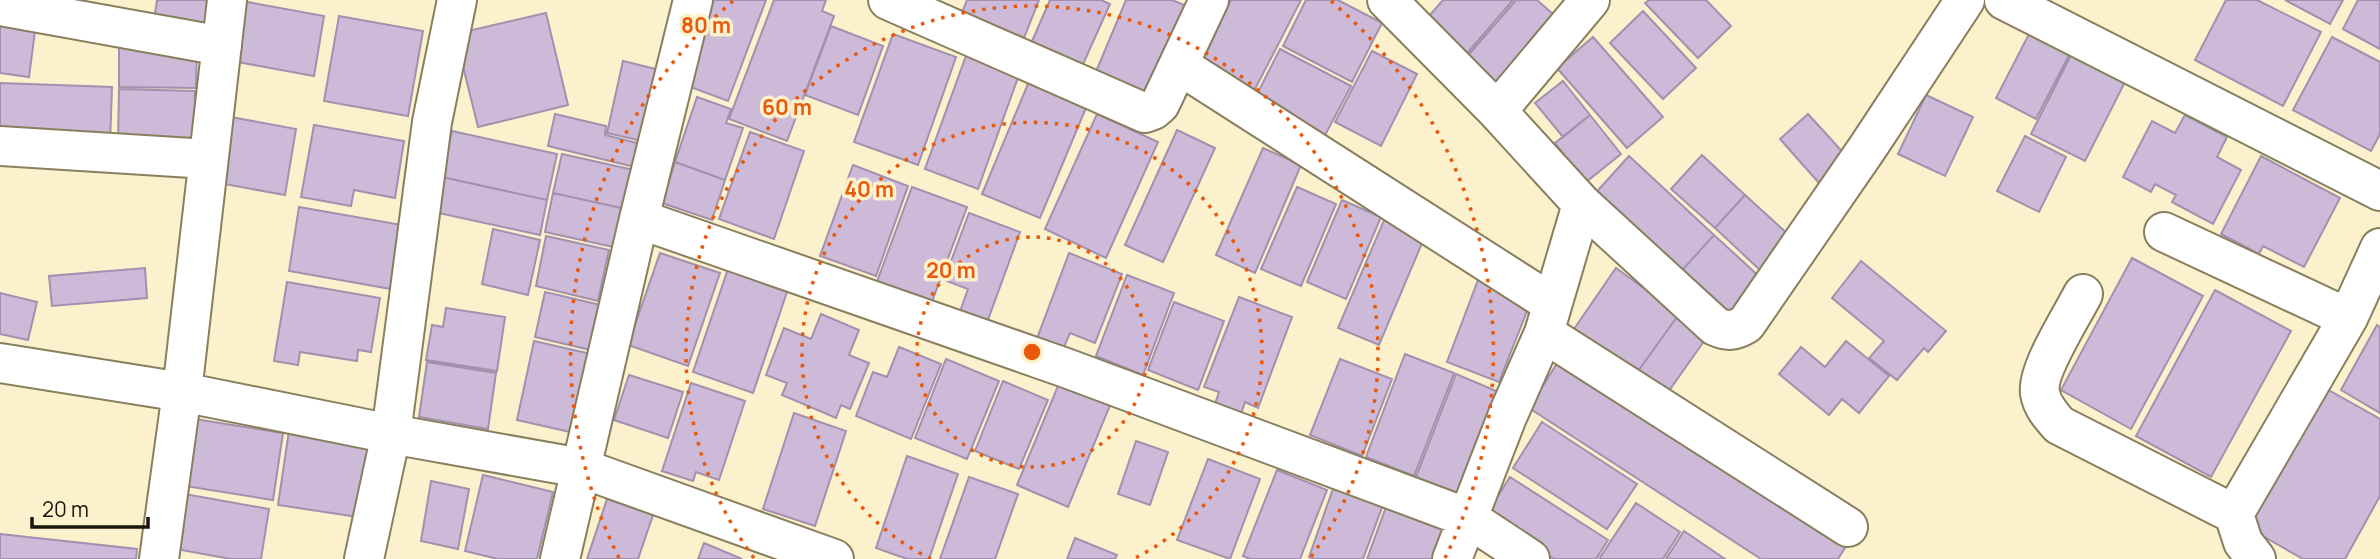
<svg xmlns="http://www.w3.org/2000/svg" width="2380" height="559" font-family="Manrope,sans-serif">
	<style>
		.building { fill: #ccbad8; stroke: #a290ae; stroke-width: 2 }
		.lines { fill: none; stroke-linecap: round; stroke-linejoin: round }
		.minor-casing { stroke: #897f5e; stroke-width: 42 }
		.minor { stroke: #fff; stroke-width: 38 }
		.ring { fill: none; stroke: #e8590c; stroke-width: 3.5; stroke-dasharray: 3.5 7 }
		.centre { fill: #e8590c; stroke: #fbf1cc; stroke-width: 3.5 }
		.ring-label { font-size: 21px; text-anchor: middle; font-weight: bold; fill: #e8590c; stroke: #fbf1cc; stroke-width: 7; stroke-linejoin: round; paint-order: stroke }
	</style>
	<rect width="100%" height="100%" fill="#fbf1cc"/>
	<path class="building" d="M157 0H208L203 36 153 28Z
		M708 0H766L728 101 677 82Z
		M774 0H826L822 11 834 16 787 141 729 119Z
		M967 0H1039L1024 38 962 13Z
		M1050 0H1101L1110 4 1080 71 1029 48Z
		M1126 0H1172L1189 7 1152 97 1095 74Z
		M1231 0H1301L1253 93 1198 65Z
		M1306 0H1338L1382 23 1352 82 1283 46Z
		M1443 0H1513L1463 58 1423 23Z
		M1516 0H1537L1561 21 1501 90 1465 59Z
		M1649 0H1706L1731 26 1698 58 1645 3Z
		M2226 0H2257L2321 32 2283 106 2195 60Z
		M2285 0H2343L2330 24Z
		M2358 0H2380V49L2343 29Z
		M242 1 324 16 314 76 232 61Z
		M1643 11 1696 68 1663 99 1610 43Z
		M546 13 568 105 478 127 455 34Z
		M339 16 423 31 408 116 324 101Z
		M0 26 35 31 29 77 0 73Z
		M831 26 883 46 858 115 805 95Z
		M893 34 956 57 918 165 854 142Z
		M2029 34 2069 55 2036 119 1996 98Z
		M1593 37 1663 117 1627 148 1557 68Z
		M2332 37 2380 62V134L2371 151 2293 110Z
		M119 42 197 43 196 88 119 87Z
		M1280 49 1351 86 1323 139 1253 102Z
		M1372 51 1417 74 1381 146 1335 122Z
		M967 53 1020 72 978 189 925 169Z
		M2071 55 2125 82 2085 161 2031 134Z
		M623 61 668 72 651 143 607 133Z
		M1030 79 1088 103 1040 218 982 194Z
		M1563 81 1590 115 1563 137 1535 103Z
		M0 83 112 87 110 143 0 139Z
		M119 89 195 91 194 145 118 143Z
		M1926 95 1973 117 1945 176 1898 154Z
		M697 97 731 109 726 123 743 128 725 180 675 162Z
		M555 114 606 126 605 135 649 146 643 169 548 146Z
		M1097 114 1158 142 1106 258 1045 229Z
		M1808 114 1848 158 1819 183 1780 139Z
		M1590 115 1621 154 1586 182 1555 143Z
		M2185 115 2227 137 2217 157 2241 170 2213 224 2172 202 2176 195 2155 184 2151 192 2123 177 2152 121 2175 133Z
		M231 117 296 129 285 195 219 183Z
		M314 125 404 141 395 198 354 190 351 206 301 197Z
		M1177 130 1215 148 1163 262 1125 245Z
		M452 131 557 154 547 200 442 177Z
		M750 132 804 151 774 239 719 219Z
		M2025 136 2066 157 2039 212 1997 191Z
		M1263 148 1301 165 1255 273 1216 255Z
		M562 154 634 170 626 209 553 193Z
		M1702 155 1745 195 1715 228 1671 189Z
		M1629 156 1714 235 1676 277 1591 198Z
		M2261 156 2340 198 2304 267 2263 246 2259 254 2221 234Z
		M675 162 725 180 712 220 662 203Z
		M853 165 908 186 876 276 820 256Z
		M442 177 547 200 540 235 434 212Z
		M912 187 967 207 930 307 875 287Z
		M1297 187 1336 204 1301 286 1261 269Z
		M553 193 626 209 618 248 545 232Z
		M1745 195 1790 236 1760 270 1715 228Z
		M1342 200 1381 217 1346 299 1307 282Z
		M299 207 402 225 391 289 289 271Z
		M969 213 1020 232 985 328 958 317 968 289 944 280Z
		M1385 218 1425 236 1379 345 1338 328Z
		M493 229 540 240 528 295 482 284Z
		M1714 235 1761 278 1723 320 1676 277Z
		M546 236 609 250 598 301 536 286Z
		M660 253 720 273 688 366 628 345Z
		M1069 253 1122 274 1095 343 1070 333 1061 354 1035 344Z
		M2132 258 2203 296 2131 429 2061 390Z
		M1861 261 1946 331 1928 352 1924 348 1897 380 1869 358 1884 341 1832 298Z
		M729 266 789 286 753 393 693 372Z
		M145 268 147 298 52 306 49 276Z
		M1616 268 1679 314 1636 374 1574 329Z
		M1127 275 1174 293 1143 375 1096 356Z
		M1478 280 1531 301 1499 382 1447 362Z
		M287 282 380 298 371 352 358 350 357 361 300 352 298 365 274 361Z
		M2215 290 2291 331 2211 477 2136 436Z
		M545 292 605 306 595 351 535 337Z
		M0 293 37 302 28 340 0 334Z
		M1239 297 1292 317 1258 408 1245 402 1241 414 1215 404 1219 392 1204 387Z
		M1174 302 1224 321 1198 390 1148 370Z
		M446 308 505 317 497 371 426 360 432 325 443 327Z
		M821 314 859 330 849 355 869 363 850 409 841 405 836 418 782 395 787 383 766 375 784 328 811 339Z
		M1679 314 1709 334 1666 395 1636 374Z
		M2377 325 2380 327V413L2341 390Z
		M534 341 596 355 579 434 517 420Z
		M1846 341 1889 376 1859 413 1842 399 1829 415 1779 374 1801 347 1825 367Z
		M899 347 941 364 911 439 856 416 873 372 887 377Z
		M1405 354 1454 373 1414 476 1366 457Z
		M1561 357 1848 543 1838 559H1761L1529 408Z
		M946 359 999 381 967 459 915 438Z
		M1340 359 1392 379 1362 456 1310 435Z
		M427 362 496 373 488 429 419 417Z
		M1456 374 1501 393 1462 495 1416 477Z
		M629 375 683 392 668 438 614 420Z
		M1003 381 1048 400 1019 469 975 451Z
		M1060 381 1111 403 1068 507 1017 485Z
		M691 383 745 401 719 480 696 472 693 481 662 471Z
		M2325 388 2380 419V496L2345 559H2303L2247 527Z
		M794 413 846 431 815 526 763 509Z
		M195 419 283 433 273 500 185 486Z
		M1542 422 1637 484 1607 529 1513 468Z
		M289 431 376 445 365 518 278 505Z
		M1136 441 1168 452 1150 505 1118 494Z
		M907 456 958 474 929 559H907L876 548Z
		M1208 459 1260 479 1230 559 1177 540Z
		M1277 470 1327 490 1300 559H1250L1243 556Z
		M483 475 553 492 537 559H498L465 551Z
		M969 477 1018 494 995 559H940Z
		M1510 477 1608 540 1596 559H1554L1486 515Z
		M431 481 469 489 458 549 421 541Z
		M1335 483 1384 502 1363 559H1315L1309 557Z
		M179 493 269 509 261 559H231L170 548Z
		M607 499 653 515 638 559H587Z
		M1636 503 1680 532 1663 559H1599Z
		M1386 507 1447 529 1436 559H1367Z
		M1684 531 1725 559H1666Z
		M0 534 137 549 136 559H0Z
		M1075 538 1117 555 1115 559H1067Z
		M704 543 742 559H698Z"/>
	<g class="lines">
		<defs>
			<path id="minor" d="M888 0 1145 113 1153 110 1160 104 1209 0
				M1387 0 1497 111 1582 204 1544 333 1507 417 1452 559
				M2004 0 2380 191
				M0 6 222 46
				M1179 65 1551 303
				M1497 111 1590 0
				M0 146 208 159
				M1582 204 1715 326C1728 332 1734 331 1746 324L1868 147 1965 0
				M639 219 1066 368 1468 518 1530 559
				M2164 232 2348 318
				M2083 294C2072 316 2036 371 2040 393 2042 406 2051 416 2059 425L2234 514
				M1544 333 1848 527
				M0 363 182 392 391 434 581 468 834 559
				M159 559 182 392 227 0
				M364 559 391 434 432 122 457 0
				M560 559 639 219 693 0
				M2256 559 2243 542 2234 514 2348 318 2380 248"/>
		</defs>
		<use href="#minor" class="minor-casing"/>
		<use href="#minor" class="minor"/>
	</g>
	<g class="ring">
		<circle cx="1032" cy="352" r="115"/>
		<path d="M931 559A230 230 0 1 1 1133 559"/>
		<path d="M754 558A346 346 0 1 1 1310 558"/>
		<path d="M619 558A461 461 0 0 1 733 1M1331 1A461 461 0 0 1 1445 558"/>
	</g>
	<circle cx="1032" cy="352" r="10" class="centre"/>
	<g class="ring-label">
		<text x="706" y="33">80 m</text>
		<text x="787" y="115">60 m</text>
		<text x="869" y="197">40 m</text>
		<text x="951" y="278">20 m</text>
	</g>
	<path d="M32 517v10h116v-10" fill="none" stroke="#1a1609" stroke-width="3.5"/>
	<text x="42" y="517" font-size="21" fill="#1a1609" stroke="#fbf1cc" stroke-width="5" paint-order="stroke">20 m</text>
</svg>
